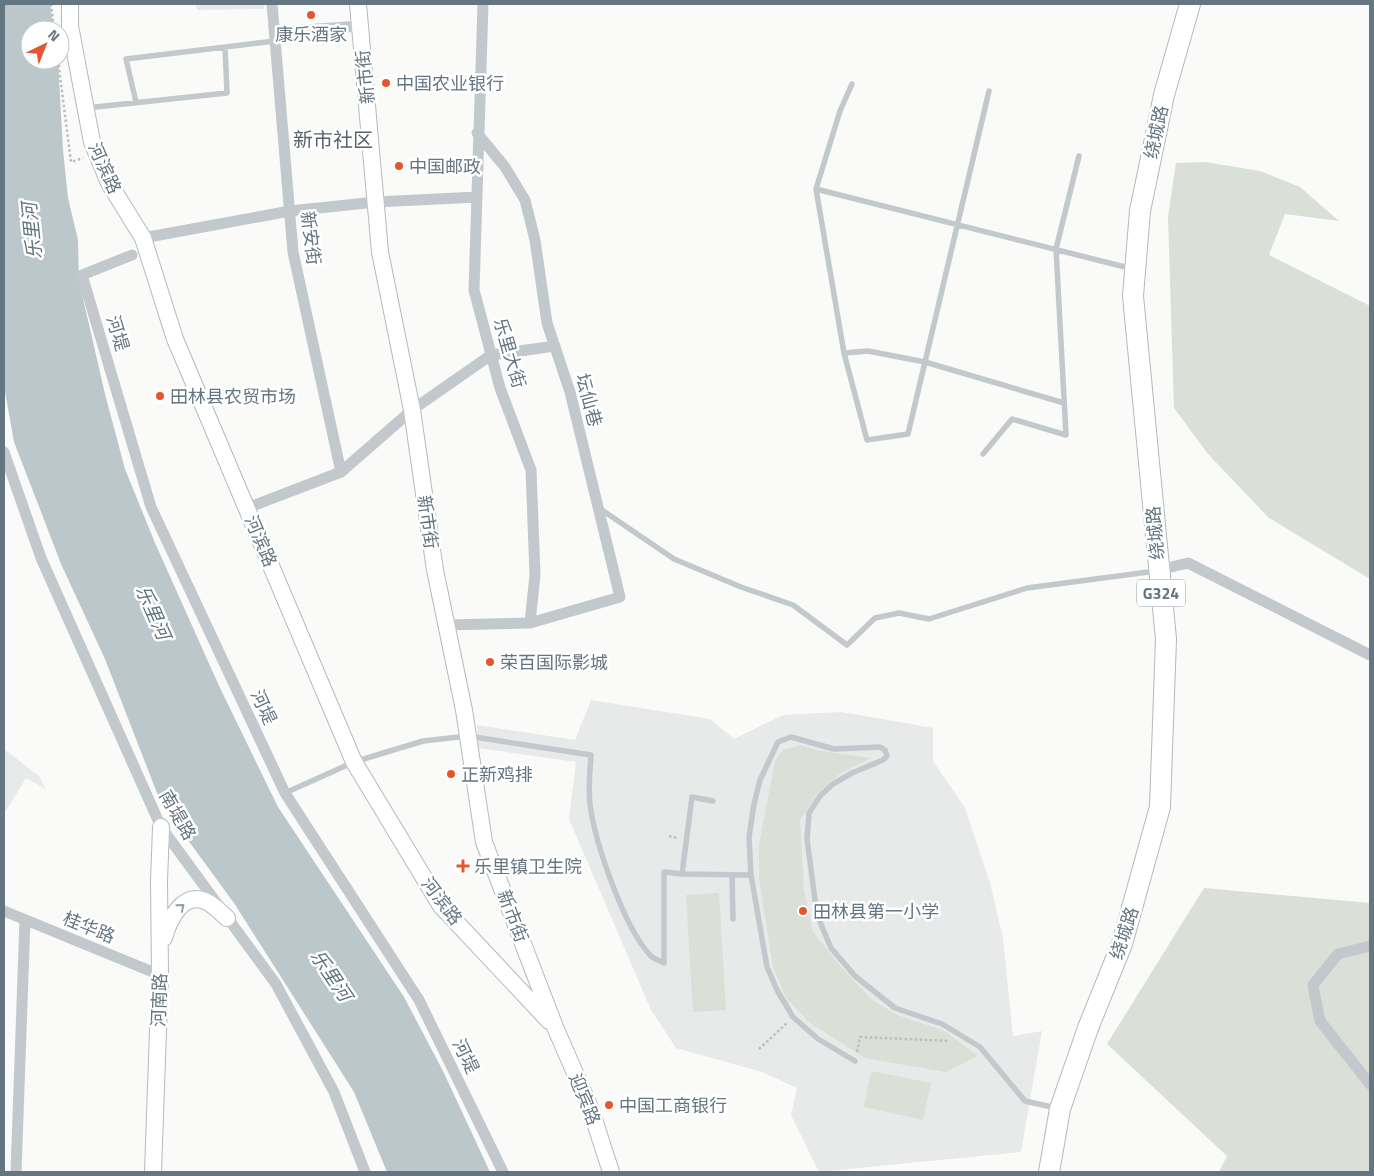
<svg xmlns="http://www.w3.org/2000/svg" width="1374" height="1176" font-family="'Titillium Web','Noto Sans SC',sans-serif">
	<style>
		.built { fill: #e8e9e9 }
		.green { fill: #dadfd7 }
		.water { fill: #bbc7cb }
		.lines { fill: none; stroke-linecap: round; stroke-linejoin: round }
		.secondary-casing { stroke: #b3babf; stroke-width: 18 }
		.highway-casing { stroke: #b4b9bd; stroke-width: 22 }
		.path { stroke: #bbbfc2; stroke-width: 2.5; stroke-dasharray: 2.5 2.5; stroke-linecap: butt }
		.lane { stroke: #c3c8cc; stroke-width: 5.5 }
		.street { stroke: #c3c8cc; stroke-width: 11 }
		.secondary { stroke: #fff; stroke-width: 16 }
		.highway { stroke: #fff; stroke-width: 20 }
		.oneway { stroke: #939fa8 }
		.poi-dot { fill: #e4572e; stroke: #fff; stroke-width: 2 }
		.labels { text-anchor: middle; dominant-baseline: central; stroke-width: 5; stroke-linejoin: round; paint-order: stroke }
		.shield { fill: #fff; stroke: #939fa8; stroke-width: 1 }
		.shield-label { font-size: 16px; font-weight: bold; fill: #657683 }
		.poi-label { font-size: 18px; fill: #657683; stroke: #fff; text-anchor: start }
		.street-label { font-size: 18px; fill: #657683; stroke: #fff }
		.water-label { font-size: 19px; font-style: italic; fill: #60757c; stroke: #fff }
		.quarter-label { font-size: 20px; fill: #57646e; stroke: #fff }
	</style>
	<rect width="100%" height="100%" fill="#fafaf8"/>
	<path class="built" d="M196 4H264V9L197 10Z
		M591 700 710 719 734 739 783 715 842 712 933 728V761L965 808 990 883 1003 938 1013 1036 1042 1031 1021 1152 819 1172 791 1115 797 1088 762 1072 676 1048 651 1010 569 819 576 762 478 748 477 725 575 740Z
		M4 749 40 777 46 789 26 778 4 814Z"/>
	<path class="green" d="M1205 162 1260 171 1300 187 1339 221 1285 214 1269 255 1370 306V579L1269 518 1208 454 1174 408 1168 217 1176 163Z
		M801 745 819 751 871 758 841 773 817 794 800 820 804 890 813 932 842 968 872 1000 897 1015 945 1031 978 1056 945 1072 865 1058 810 1023 786 998 773 967 759 879V845L775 761 783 750Z
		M1204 888 1370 903V1172H1219L1227 1156 1107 1044Z
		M719 893 726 1010 693 1012 686 895Z
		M871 1071 931 1083 923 1120 864 1107Z"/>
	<path class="water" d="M4 4H50L54 30H30V60H58L63 150 68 198 78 240 79 281 105 394 125 469 155 543 220 688 278 807 404 997 443 1071 490 1172H387L354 1092 234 903 182 832 157 793 105 659 61 564 38 504 14 442 4 386Z"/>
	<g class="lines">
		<defs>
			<path id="secondary" d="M70 4V26L92 142 109 183 143 238 175 339 354 762 441 906 549 1021
				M358 4 380 252 412 410 435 570 464 710 484 842 555 1027 591 1110 611 1172
				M164 938C169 920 182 892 205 901 213 904 221 913 227 918
				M153 1172 160 975 159 881 161 827"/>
			<path id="highway" d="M1049 1172 1060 1109 1088 1028 1122 944 1160 807 1166 639 1133 296 1140 211 1164 95 1190 4"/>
		</defs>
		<use href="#secondary" class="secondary-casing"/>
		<use href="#highway" class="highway-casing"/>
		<path class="path" d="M51 4 54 29
			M58 60 71 162 83 158
			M669 836 677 838
			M759 1049 787 1023
			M857 1052 860 1037 949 1041"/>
		<path class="lane" d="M852 84 840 111 816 189 844 353 867 440 908 434 989 91
			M136 102 126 59 275 41
			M86 108 227 93 225 47
			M816 189 1133 269
			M844 353 868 351 925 362 1064 403
			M983 454 1012 419 1066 435 1056 249 1079 156
			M599 508 674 559 741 587 793 605 847 645 875 618 899 613 929 619 1027 588 1156 571
			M285 793 354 762 423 741 468 736 591 755C590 771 588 789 590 804 595 843 624 928 651 956 654 959 660 961 664 963V872L682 874 692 797 713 801
			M682 874 751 875
			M732 875 733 919
			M855 1061 818 1039 793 1017 778 992 767 967 751 875 749 837 754 804 760 780 778 742 791 737 834 749 880 747 885 750 887 756 883 760 852 773 833 784 820 796 809 813 807 839 817 915 831 948 855 976 895 1008 942 1024 980 1047 1025 1101 1056 1108"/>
		<path class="street" d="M272 4 293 252 341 472
			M275 32 361 26
			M477 133 505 167 525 200 535 240 547 323 570 392 620 597 530 623
			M143 238 290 211 376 202 477 197
			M132 255 82 275 151 507 285 793 419 1000 503 1172
			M4 452 41 558 161 827 276 984 334 1092 365 1172
			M247 508 341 472 412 410 491 355 555 346
			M1159 570 1188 563 1370 655
			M446 625 530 623 535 575 531 470 500 388 474 290 483 4
			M4 911 160 975
			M1370 946 1338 954 1313 985 1320 1021 1370 1084
			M16 1172 25 920"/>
		<use href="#secondary" class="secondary"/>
		<use href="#highway" class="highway"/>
	</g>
	<defs><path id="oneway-chevron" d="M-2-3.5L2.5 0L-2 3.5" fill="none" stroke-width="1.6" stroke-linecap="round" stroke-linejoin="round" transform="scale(1.25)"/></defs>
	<use class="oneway" href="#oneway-chevron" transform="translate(181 907) rotate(-39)"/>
	<g class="poi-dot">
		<circle cx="311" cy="15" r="5"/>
		<circle cx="386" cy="83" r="5"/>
		<circle cx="399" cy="166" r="5"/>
		<circle cx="160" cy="396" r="5"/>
		<circle cx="490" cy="662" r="5"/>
		<circle cx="451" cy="774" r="5"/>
		<path d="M460.5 858.5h5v5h5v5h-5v5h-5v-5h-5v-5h5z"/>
		<circle cx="803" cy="911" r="5"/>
		<circle cx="609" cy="1105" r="5"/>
	</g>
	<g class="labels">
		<rect class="shield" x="1137" y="579.5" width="48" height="27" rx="4"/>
		<g class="shield-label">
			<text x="1161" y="593">G324</text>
		</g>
		<g class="poi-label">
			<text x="311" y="34" text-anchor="middle">康乐酒家</text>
			<text x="396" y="83">中国农业银行</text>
			<text x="409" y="166">中国邮政</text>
			<text x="170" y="396">田林县农贸市场</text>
			<text x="500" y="662">荣百国际影城</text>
			<text x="461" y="774">正新鸡排</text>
			<text x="474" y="866">乐里镇卫生院</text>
			<text x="813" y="911">田林县第一小学</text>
			<text x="619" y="1105">中国工商银行</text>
		</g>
		<g class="street-label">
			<text transform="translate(365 77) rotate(-96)">新市街</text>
			<text transform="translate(1156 132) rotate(-78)">绕城路</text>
			<text transform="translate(105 168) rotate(66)">河滨路</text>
			<text transform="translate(311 238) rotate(83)">新安街</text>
			<text transform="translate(118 333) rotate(73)">河堤</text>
			<text transform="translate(510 353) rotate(74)">乐里大街</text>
			<text transform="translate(589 400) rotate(75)">坛仙巷</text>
			<text transform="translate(428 522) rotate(82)">新市街</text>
			<text transform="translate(1155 533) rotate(-95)">绕城路</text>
			<text transform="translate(261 541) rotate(67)">河滨路</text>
			<text transform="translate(264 707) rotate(65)">河堤</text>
			<text transform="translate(178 815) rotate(60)">南堤路</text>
			<text transform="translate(442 901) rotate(53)">河滨路</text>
			<text transform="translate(513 916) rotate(69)">新市街</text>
			<text transform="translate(89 927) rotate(22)">桂华路</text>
			<text transform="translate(1124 933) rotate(-72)">绕城路</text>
			<text transform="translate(159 1000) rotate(-88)">河南路</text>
			<text transform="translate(466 1056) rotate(64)">河堤</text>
			<text transform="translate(585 1099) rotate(68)">迎宾路</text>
		</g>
		<g class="water-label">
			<text transform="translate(31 231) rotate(-96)">乐里河</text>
			<text transform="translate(154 612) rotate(66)">乐里河</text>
			<text transform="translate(332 975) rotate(56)">乐里河</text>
		</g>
		<g class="quarter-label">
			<text x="333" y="139">新市社区</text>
		</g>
	</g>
	<rect width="1374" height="1176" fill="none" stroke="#657683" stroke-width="10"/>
	<g transform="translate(45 45) rotate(43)"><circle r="24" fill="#ffffff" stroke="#c1c8cd"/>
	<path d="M0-4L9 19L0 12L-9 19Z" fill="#e4572e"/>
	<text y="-8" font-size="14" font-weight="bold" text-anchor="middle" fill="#657683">N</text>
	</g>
</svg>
